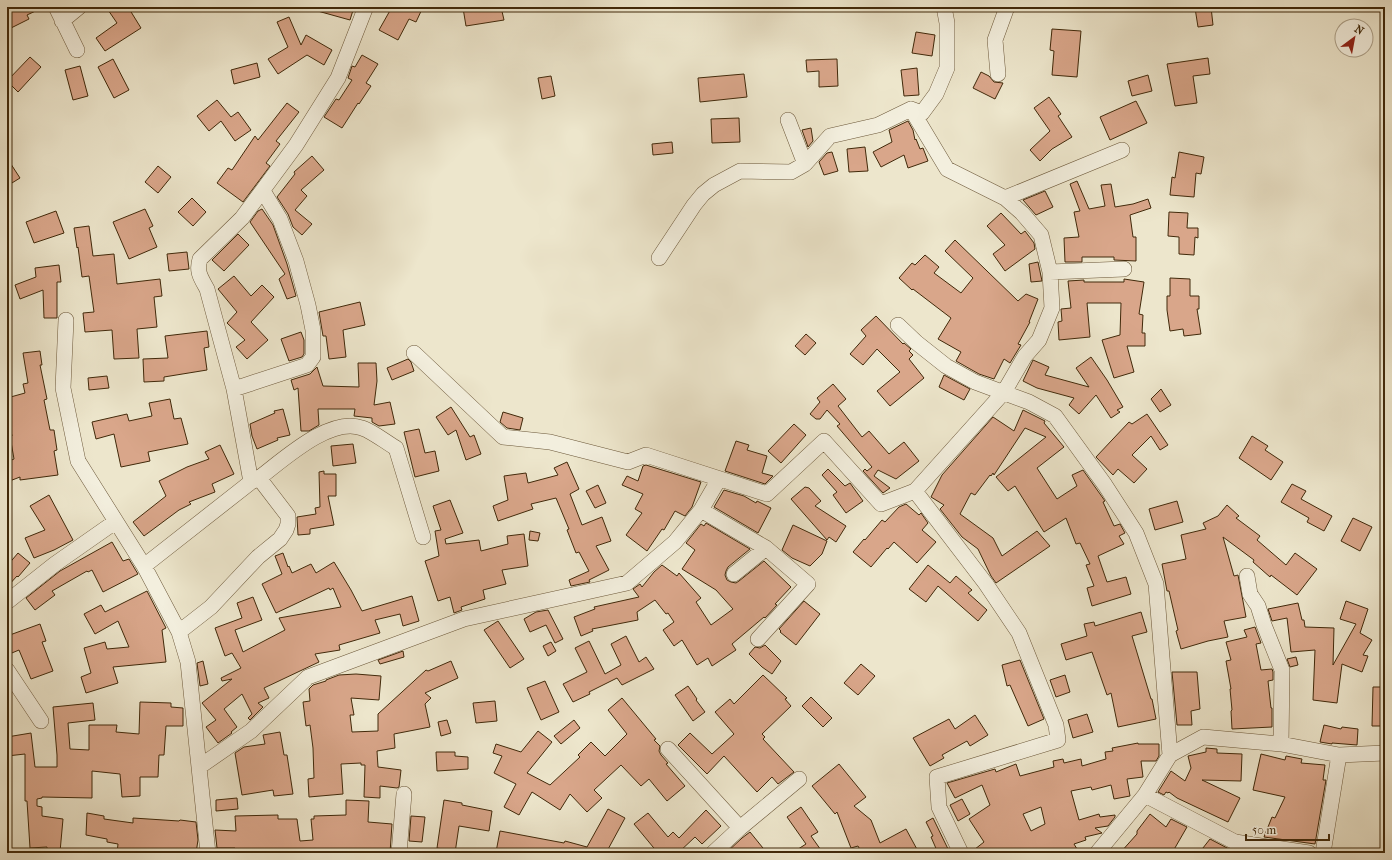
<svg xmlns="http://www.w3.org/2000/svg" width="1392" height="860" font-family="'IM FELL French Canon',serif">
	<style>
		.building { fill: #d9a68a; stroke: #41290a; fill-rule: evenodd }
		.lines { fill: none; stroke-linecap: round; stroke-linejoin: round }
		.minor-casing { stroke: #6c583a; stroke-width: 16 }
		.minor { stroke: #f3efde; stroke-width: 15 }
	</style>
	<rect width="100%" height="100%" fill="#ede6cc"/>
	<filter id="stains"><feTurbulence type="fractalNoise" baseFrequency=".005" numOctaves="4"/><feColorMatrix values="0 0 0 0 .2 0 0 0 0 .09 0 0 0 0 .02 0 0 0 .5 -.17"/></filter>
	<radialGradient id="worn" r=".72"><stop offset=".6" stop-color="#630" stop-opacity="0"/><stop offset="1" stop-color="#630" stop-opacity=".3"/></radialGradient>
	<path class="building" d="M7 7H44L27 15 29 19 7 30Z
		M106 7H128L141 28 105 51 96 38 117 23Z
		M315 7H354L350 20 314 10Z
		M392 7H423L416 22 409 19 398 40 379 30Z
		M472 7H501L504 20 466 26 463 8Z
		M1211 7 1213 25 1198 27 1195 8Z
		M289 17 301 45 306 35 332 50 324 65 307 55 278 74 268 59 288 47 277 22Z
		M1052 29 1081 31 1077 77 1052 75 1054 51 1050 50Z
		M916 32 935 35 932 56 912 53Z
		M362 55 378 64 366 83 371 86 359 104 358 103 342 128 324 117 336 99 339 100 352 80 348 78 352 66 355 67Z
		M30 57 41 67 18 92 7 81Z
		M1208 58 1210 74 1193 76 1197 103 1175 106 1167 64Z
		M113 59 129 90 114 98 98 67Z
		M837 59 838 86 819 87V71L807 72 806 60Z
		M257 63 260 77 234 84 231 70Z
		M80 66 88 96 73 100 65 70Z
		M917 68 919 95 904 96 901 70Z
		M981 72 989 76 994 82 1003 83 995 99 973 88Z
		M744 74 747 97 700 102 698 78Z
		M1148 75 1152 91 1132 96 1128 81Z
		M551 76 555 96 542 99 538 78Z
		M1049 97 1061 114 1058 116 1072 137 1052 149 1040 161 1030 150 1050 131 1034 108Z
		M217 100 231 117 238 112 251 130 235 141 221 121 209 131 197 116Z
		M1136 101 1147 123 1110 140 1100 117Z
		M287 103 299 112 276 141 280 144 266 163 270 166 243 202 217 183 228 168 232 170 255 136 258 140Z
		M739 118 740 142 712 143 711 119Z
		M908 121 913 130 915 140 916 139 920 149 923 148 928 161 908 168 904 155 881 167 873 152 892 142 889 130Z
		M811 128 813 141 808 147 802 130Z
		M672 142 673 153 653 155 652 144Z
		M865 147 868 171 849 172 847 149Z
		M832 152 838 171 824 175 819 162 827 153Z
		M1179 152 1204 157 1201 174 1196 173 1194 197 1170 195 1172 177 1175 178Z
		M312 156 324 170 301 190 307 196 295 210 312 224 302 235 293 227 288 214 277 197 295 174 294 172Z
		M7 158 20 178 7 186Z
		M158 166 171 177 158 193 145 182Z
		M1077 181 1089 209 1105 206 1101 185 1111 184 1115 207 1133 204 1148 199 1151 208 1130 215 1133 237H1136V261L1114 260V257H1082V262H1065L1064 238 1079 237 1074 212 1080 211 1070 184Z
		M1045 191 1053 207 1036 215 1023 200Z
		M192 198 206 212 193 226 178 212Z
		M145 209 153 226 149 228 157 247 129 259 113 222Z
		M262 209 273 225 287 264 296 296 287 299 279 279 285 274 250 222 258 211Z
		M56 211 64 233 34 243 26 222Z
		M1169 212 1188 213 1187 228H1198V238L1195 237 1194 255 1179 254V237L1168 236Z
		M1001 213 1021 234 1025 231 1034 243 1035 249 1005 271 993 254 1005 245 987 226Z
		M89 226 93 256 114 254 117 284 160 279 162 296 154 297 157 327 137 329 139 358 114 359 112 330 85 332 83 313 94 312 89 276 82 277 78 247 77 248 74 228Z
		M238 234 249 245 224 271 212 260Z
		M955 240 1018 301 1026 294 1038 299 1029 322H1030L1018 344 1021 345 1010 363 1004 359 994 379 979 374 956 361 961 352 938 339 951 318 913 289 912 290 899 278 912 263 915 265 925 255 939 267 934 273 961 293 973 278 945 251Z
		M187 252 189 269 169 271 167 254Z
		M1038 262 1042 281 1031 282 1029 264Z
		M59 265 61 282H57V318H44L43 290 20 299 15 285 36 277 35 268Z
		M234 276 251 296 262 285 274 297 251 322 268 340 247 359 236 347 245 340 227 323 237 312 218 289Z
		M1170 278 1190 279V296H1199V309H1197L1201 334 1184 336 1183 329 1170 331 1167 310V296H1170Z
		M1124 279 1144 282 1139 314 1143 315 1142 333H1145V346H1127L1134 372 1114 378 1102 340 1120 335 1121 303H1087L1090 337 1059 340 1058 322 1062 321 1061 309 1071 308 1068 281 1084 280V282H1124Z
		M360 302 365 325 343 330 346 357 329 359 326 336H323L319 312Z
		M876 316 903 344 904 343 911 349 909 351 913 355 909 359 924 378 890 406 877 391 900 372 877 349 863 365 850 354 866 336 861 330Z
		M207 331 209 347 204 348 207 370 164 377V381L144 382 143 359 168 358 165 336Z
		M301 332 304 340V354L302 357 289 361 281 339Z
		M806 334 816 343 805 355 795 346Z
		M40 351 42 365H40L47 399 44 400 50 430H54L57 450 54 451 58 475 20 480V477L7 482V462L14 459 10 436H12L8 416H7V398L25 393 23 384 28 383 23 353Z
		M1091 357 1107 380 1123 407 1117 410 1120 412 1111 418 1096 395 1079 414 1069 405 1074 398 1037 388 1023 381 1033 360 1049 367 1045 375 1089 387 1076 368Z
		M408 359 411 362 414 371 392 380 387 368Z
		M358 363H376L377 381 374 405 390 402 395 424 379 426 372 422V418L354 416 355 409H318L319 425 309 431H301L298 388 294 390 291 380 310 374 317 367 323 386 359 387Z
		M944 375 970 389 964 400 939 387Z
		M107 376 109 388 89 390 88 378Z
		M833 384 846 399 838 406 862 437 869 431 889 454 904 442 919 461 896 479 878 470 874 476 890 488 883 493 863 471 865 469 867 471 872 467 837 426 840 424 827 410 820 419H816L810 414 820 402 817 398Z
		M1161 389 1171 405 1160 412 1151 399Z
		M170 399 174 419 181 418 188 444 148 452 150 461 121 467 114 434 96 439 92 422 127 414 129 421 152 416 149 403Z
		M451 407 470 437 474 435 481 454 466 460 456 430 448 435 436 417Z
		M283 409 290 435 277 438 278 440 257 449 252 436 250 424 275 413 274 411Z
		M1023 410 1045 421 1044 423 1064 447 1037 468 1057 499 1077 486 1072 475 1083 470 1105 501 1103 502 1114 526 1120 524 1125 533 1119 536 1124 544 1098 556 1107 582 1126 577 1131 594 1092 606 1087 588 1094 586 1086 565 1090 564 1080 543 1076 544 1066 518 1044 532 1015 486 1008 491 996 477 1046 437 1025 428 994 475 993 473 991 476 990 475 975 495 971 493 960 514 993 538 1002 556 1037 531 1050 546 996 583 991 576 978 549 962 537 940 509 944 505 931 497 942 475 993 417 1014 431Z
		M503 412 523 418 520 430 507 428 500 422Z
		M1147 414 1168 445 1160 450 1151 436 1132 455 1147 469 1134 483 1118 469 1113 475 1096 457 1129 422 1132 424Z
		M794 424 806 435 781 463 768 451Z
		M419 429 425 453 435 451 439 471 415 477 404 432Z
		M1252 436 1268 446 1265 450 1283 462 1271 480 1239 458Z
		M736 441 749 445 747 450 767 456 762 473 773 476 765 484 725 471Z
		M353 444 356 463 333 466 331 446Z
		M220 445 234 474 212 484 215 492 189 502 191 504 179 510 144 536 133 522 166 496 159 481 187 467 209 459 205 452Z
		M567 462 579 489 570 494 582 525 602 517 611 541 596 546 609 570 589 580 590 582 571 586 569 580 589 571 579 552 576 553 567 530 569 529 556 498 531 504 533 509 498 521 493 506 508 500 504 476 526 473 528 483 558 475 554 468Z
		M646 465 701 482 692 507 685 516 675 511 664 530 662 529 647 551 626 535 642 513 635 509 643 494 622 485 627 476 638 481 643 466Z
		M828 469 845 486 850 483 863 501 846 513 833 495 837 492 822 475Z
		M324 471V474H336V496H328L334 525 310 529V534L298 535 297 517 316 514 315 508 320 507 319 472Z
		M1292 484 1306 491 1301 499 1332 516 1324 531 1307 522 1309 518 1281 502Z
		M598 485 606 503 595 508 586 491Z
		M805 487 809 488 821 501 815 506 846 526 836 542 829 537 827 540 791 499Z
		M724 490 744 496 756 503 757 501 771 508 758 533 714 507Z
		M49 495 73 540 54 550 34 558 25 538 45 530 30 506Z
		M450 500 463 533 445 539 446 544 479 540 481 551 508 544 507 536 524 534 528 566 502 570 506 584 483 590 485 599 461 607 462 610 454 613 450 597 438 601 425 561 439 556 435 531 441 530 433 506Z
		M1177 501 1183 522 1155 530 1149 509Z
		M906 504 919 515 921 513 928 523 922 530 936 542 917 563 894 542 888 549 887 548 871 567 853 552 864 539 865 540 882 520 885 522 899 507Z
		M1227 505 1239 516 1236 518 1260 536 1257 540 1286 565 1295 553 1317 569 1297 595 1271 575 1270 577 1253 562 1254 560 1223 537 1234 576 1238 575 1246 617 1224 621 1228 637 1208 641 1181 649 1176 631 1178 630 1169 591H1167L1162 564 1186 559 1181 535 1206 529 1203 523 1218 516Z
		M1353 518 1372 527 1360 551 1341 541Z
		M706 523 750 549 728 567 726 571 725 575 727 580 731 582 736 583 739 581 764 561 791 587 775 604 777 605 765 618 764 617 732 644 736 650 712 666 708 658 697 665 682 640 674 646 663 630 674 622 668 613 666 614 655 600 637 612 638 620 592 629 593 631 581 636 574 617 595 609 594 607 639 597 633 589 640 584 642 587 654 572 662 565 677 576 679 573 701 598 696 602 711 625 733 609 716 590 682 569 695 550 686 543 701 524 704 526Z
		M793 525 827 541 822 554 810 566 792 558 782 550Z
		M530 531 540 533 538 541 529 540Z
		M112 542 123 561 129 559 138 574 103 592 92 570 88 572 87 571 52 591 55 595 35 610 26 598 60 571Z
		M18 553 30 563 18 577 17 576 7 587V566Z
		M283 553 288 567 289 566 292 573 311 564 316 573 334 562 351 590 362 611 412 596 419 621 403 626 400 614 375 620 380 633 339 645 340 650 315 654 319 662 264 688 269 698 258 703 263 707 250 720 248 718 252 714 242 694 224 709 237 727 231 732 232 733 218 743 206 727 216 720 202 703 232 679 222 681 221 678 241 668 232 653 225 656 215 628 242 618 237 603 253 597 262 620 235 630 243 652 285 630 279 618 341 607 333 588 330 590 329 588 276 613 262 584 282 574 275 556Z
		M928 565 950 583 956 576 972 590 968 593 987 610 978 621 938 586 926 602 909 589Z
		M147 591 166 628 162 630 166 662 113 667 118 683 86 693 81 677 91 673 84 648 105 642 107 649 129 647 118 621 95 634 84 614 101 605 105 612Z
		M804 601 820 614 796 645 780 632 781 631 779 629Z
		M1346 601 1368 609 1360 633 1372 640 1363 655 1368 656 1362 672 1342 664 1337 703 1313 700 1315 650 1291 652 1287 618 1272 621 1268 609 1298 603 1302 620H1304L1305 627 1334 628 1333 665 1356 624 1340 619Z
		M548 610 563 639 555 643 546 625 530 632 524 619 536 612Z
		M1141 612 1147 632 1132 636 1151 699H1152L1156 719 1118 727 1111 693 1107 695 1092 652 1066 660 1061 644 1087 636 1084 624 1094 622 1095 626Z
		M498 621 524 659 510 668 484 630Z
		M40 624 46 641 42 642 53 671 31 679 19 650 7 655V636Z
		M1255 627 1261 643 1256 644 1261 670 1272 669 1273 672V680L1268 681 1271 708H1272V727L1232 729 1231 711 1232 710 1230 689H1231L1226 661 1231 660 1226 642 1247 637 1244 630Z
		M626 636 639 662 646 657 654 669 622 685 617 678 589 692 590 694 573 702 563 684 587 672 575 648 589 641 605 674 621 665 611 644Z
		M551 642 556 651 548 656 543 646Z
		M765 645 781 661 772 674 762 667 749 654 755 647 760 648Z
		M403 651 404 657 380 664 378 660Z
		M1296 657 1298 665 1290 667 1287 659Z
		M1020 660 1044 719 1028 726 1010 685 1007 686 1002 665Z
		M203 661 208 684 200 686 197 663Z
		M451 661 458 678 425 693 431 698 425 704 430 727 394 734 395 748 377 751 378 767 401 770 399 787 397 788 380 786V798L364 797 365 765H361V763L341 764 343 794 309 797 308 779 314 778 313 748 310 725 306 726 303 702 310 701 309 689 313 685 326 681V680L339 675 356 674 381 676 379 700 351 698 354 715H350L352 732 378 731V714L426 670 428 671Z
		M861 664 875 676 858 695 844 683Z
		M1172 672H1197L1200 709 1191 711 1192 725H1177Z
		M763 675 787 698 785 699 791 706 762 734 765 737 763 739 794 772 778 784 772 777 757 792 724 756 707 774 678 745 690 733 712 754 734 734 715 712 730 699 734 704Z
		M1065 675 1070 692 1056 697 1050 680Z
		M545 681 559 712 541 720 527 688Z
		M688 686 697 699 696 700 705 712 693 721 675 695Z
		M1373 687H1385V726H1372Z
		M811 697 832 718 823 727 802 706Z
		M622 698 656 739 654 740 660 746 659 751 661 755 668 763 666 764 685 786 667 801 649 779 641 786 621 765 594 790 602 798 587 812 570 794 560 810 532 792 519 815 504 807 516 784 494 773 502 756 493 753 496 744 521 752 538 731 552 742 527 773 550 785 580 757 578 755 591 742 605 756 627 734 608 710Z
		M495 701 497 721 476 723 473 703Z
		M140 702 171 703V707L183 708V726H166L164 755H159L158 777H140V796L122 797 120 774 92 771V798L42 797V798L37 799V806L42 807V816L63 819 60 852 47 851V847L30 848 27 801H25V754L7 756V737L31 733 35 767H57V755L53 707 93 703 95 720 68 723 70 749 89 750V725H117L116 732 139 734Z
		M1087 714 1093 732 1073 738 1068 720Z
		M975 715 988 735 970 746 967 741 942 755 944 758 930 766 913 738 949 719 955 729Z
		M447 720 451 733 441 736 438 722Z
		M574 720 580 728 561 744 554 736Z
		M1324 725 1341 729 1342 727 1358 729 1357 745 1332 743V744L1320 742Z
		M280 732 284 755H287L293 794 274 796 273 790 242 795 235 753 244 747 265 744 263 735Z
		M1138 743V744H1159V756L1156 761H1141L1143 777 1127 779 1130 796 1114 799 1111 785 1092 790 1091 787 1071 791 1079 820 1099 814 1100 817 1115 815V817L1108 826 1095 828 1102 833 1085 837 1086 840 1074 844 1077 849 1070 853H970L984 842 969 819 990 805 982 785 955 798 947 783 995 769 996 772 1016 764 1020 776 1054 767 1053 761 1063 759 1064 763 1081 759 1082 766 1106 759 1105 752 1113 751 1112 748ZM1041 807 1045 824 1031 831 1023 814Z
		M1206 748 1217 749V753L1242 754 1241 781 1202 780 1240 798 1228 822 1177 798 1169 792 1168 793 1166 792 1164 795 1158 792 1171 771 1185 781 1191 768 1188 756 1206 752Z
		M436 752H455V756L468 757V769L437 771Z
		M1261 754 1285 760 1286 756 1302 759 1301 763 1325 765 1323 780H1326L1315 844 1264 837 1272 817 1275 818 1285 797 1253 790Z
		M839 764 866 797 854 806 871 820 880 843 906 829 919 853H862L858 846 851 848 837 812 835 814 812 786Z
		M237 798 238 809 216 811V800Z
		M962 799 970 814 958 821 950 805Z
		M346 800 369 801 368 822 392 824 390 853H361L334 851V853H235V848H217L215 830 236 831 235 816 278 815V819H297L300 841 313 840 311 819H314V816L346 815Z
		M444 800 462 803V805L492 811 489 831 459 826 455 853H442L443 849 437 848Z
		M801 807 818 832 811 836 823 853H792L806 844 787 817Z
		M608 809 625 818 606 853H503L496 852 500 831 564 843 565 841 587 847Z
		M706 810 721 826 702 844 695 837 678 853H658L634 824 648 813 668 837 673 832 679 838Z
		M87 813 104 816V819L133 823V818L179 821 180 820 196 822 198 840 196 853H117L118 844 107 842V839L86 835Z
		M1150 814 1166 827 1171 819 1187 827 1172 853H1120L1137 834V831Z
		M411 816 425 817 422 842 409 841Z
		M933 818 949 851 943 853H938L931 837 933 836 926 822Z
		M750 832 767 853H726L742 838Z
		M1210 839 1231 850 1248 853H1199Z"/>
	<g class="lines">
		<defs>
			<path id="minor" d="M56 7 77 50
				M62 21 79 7
				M998 74 995 40 1007 7
				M911 109 947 169 1005 198 1122 150
				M788 120 805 164 830 136 878 125 911 109 922 113 936 94 947 68V23L944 7
				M1005 198 1022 213 1041 235 1050 272 1124 269
				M659 258 694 205 703 194 714 185 740 171 791 172 805 164
				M66 320 63 388 78 461 144 566 179 632 188 662 208 853
				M898 325 917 343 946 366 975 382 1029 402 1055 416 1105 485 1136 533 1156 584 1170 755
				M414 353 503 437 550 442 628 462 646 455 767 494 824 441 881 504 915 491 1004 392 1025 356 1039 340 1052 308 1050 272
				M234 389 307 365 313 357V330L308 305 296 261 280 219 263 191
				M251 482 234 389 207 289C201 278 196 272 200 259L242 218 296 145 338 78 365 9
				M915 491 986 584 1019 633 1056 725 1058 740 937 777 939 807 961 853
				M701 510 766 548 808 584 758 639
				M144 566 251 482 259 478C283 460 330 416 362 428 372 431 387 443 396 448L423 537
				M734 574 766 548
				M1247 576 1250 594 1258 606 1264 625 1282 670 1281 744
				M7 602 55 564 115 522
				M179 632 211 607 258 557 280 539 286 530 288 524V516L259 478
				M7 670 41 721
				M668 749 740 828
				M199 767 251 731 308 677 464 619 627 583 675 542 701 510 719 479
				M1145 795 1235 842 1309 853
				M399 853 404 794
				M713 853 740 828 799 779
				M1097 853 1145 795 1170 755 1203 737 1281 744 1339 755 1385 753
				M1323 853 1339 755"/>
		</defs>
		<use href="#minor" class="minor-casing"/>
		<use href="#minor" class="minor"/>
	</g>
	<rect width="1392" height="860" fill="none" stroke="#ede6cc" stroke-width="24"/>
	<rect x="8" y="8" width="1376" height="844" fill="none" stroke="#41290a" stroke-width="2"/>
	<rect x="12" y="12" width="1368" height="836" fill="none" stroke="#41290a"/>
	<g transform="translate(1354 38) rotate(32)"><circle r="19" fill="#f3efde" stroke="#aca089"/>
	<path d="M0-3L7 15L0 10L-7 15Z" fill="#8f2418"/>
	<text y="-6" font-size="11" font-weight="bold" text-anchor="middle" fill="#41290a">N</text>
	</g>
	<path d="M1246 834v6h83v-6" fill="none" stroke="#41290a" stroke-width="2"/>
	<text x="1252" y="834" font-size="12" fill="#41290a" stroke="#f3efde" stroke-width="3" paint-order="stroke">50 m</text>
	<rect width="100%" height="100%" filter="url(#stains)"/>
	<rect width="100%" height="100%" fill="url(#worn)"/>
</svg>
